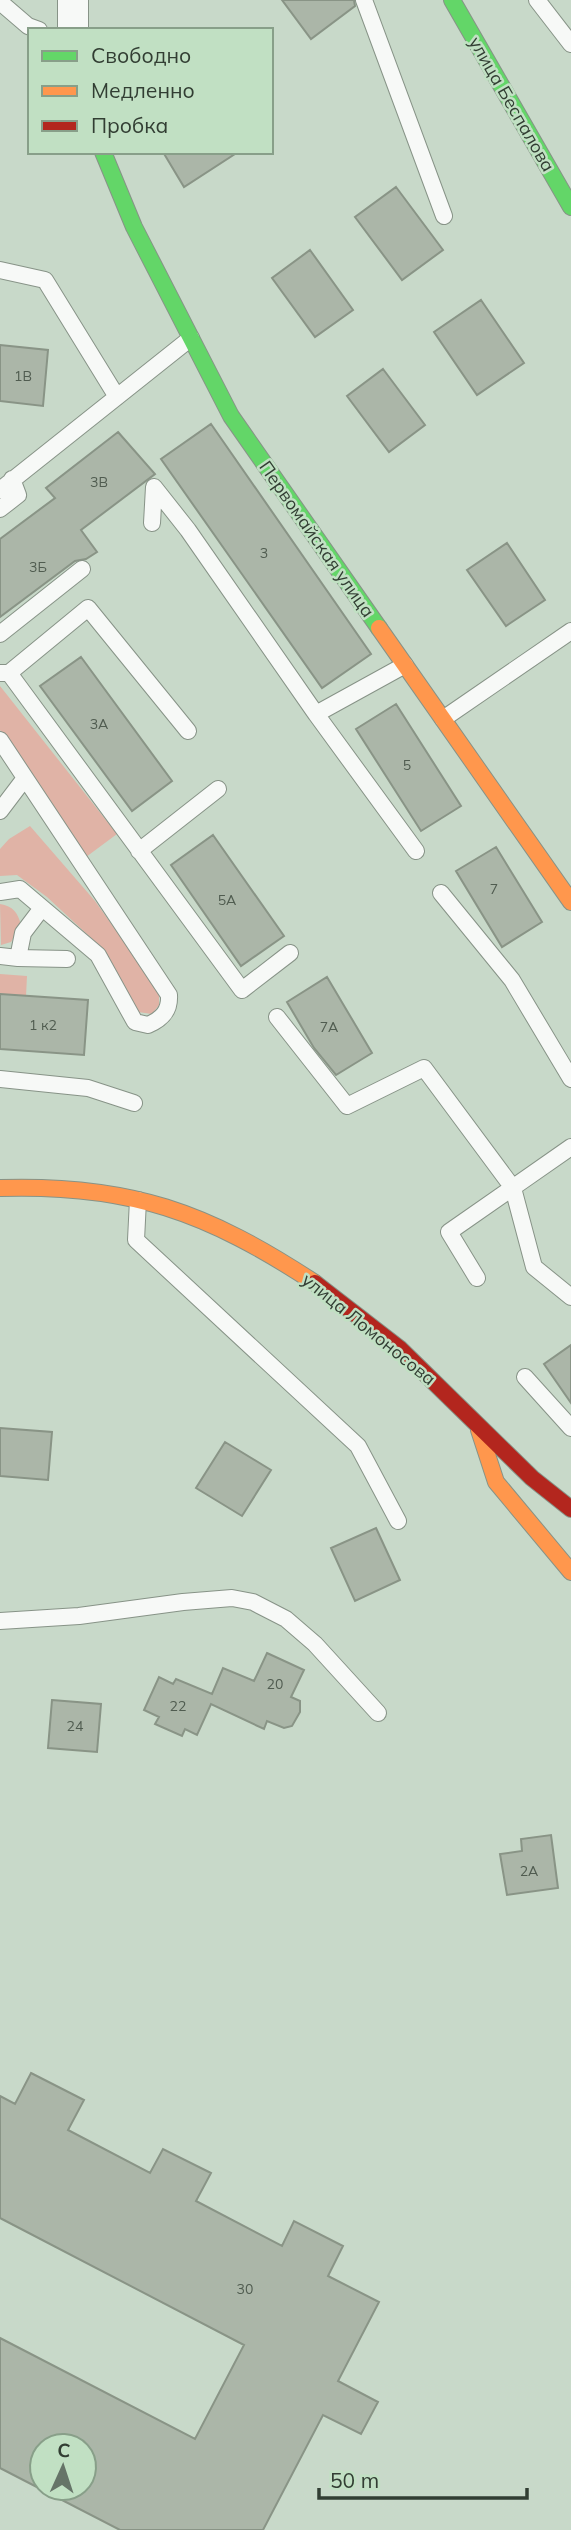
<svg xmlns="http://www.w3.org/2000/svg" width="571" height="2530" font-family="Mulish,sans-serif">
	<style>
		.green { fill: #e0b3a6 }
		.building { fill: #abb6a8; stroke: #899486; stroke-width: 2; fill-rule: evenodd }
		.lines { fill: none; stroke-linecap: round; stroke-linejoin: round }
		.lane-casing { stroke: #879387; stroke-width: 18 }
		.street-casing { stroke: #879387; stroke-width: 32 }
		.fast-casing { stroke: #879387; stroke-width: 18 }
		.slow-casing { stroke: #879387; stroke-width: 18 }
		.jam-casing { stroke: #879387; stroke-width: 18 }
		.lane { stroke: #f7f9f7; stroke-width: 16 }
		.street { stroke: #f7f9f7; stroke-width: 30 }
		.fast { stroke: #63d668; stroke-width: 16 }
		.slow { stroke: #ff974d; stroke-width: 16 }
		.jam { stroke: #b3261e; stroke-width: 16 }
		.labels { text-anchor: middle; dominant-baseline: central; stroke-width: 5; stroke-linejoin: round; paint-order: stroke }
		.number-label { font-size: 14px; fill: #505c50 }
		.street-label { font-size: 18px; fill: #323e33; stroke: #c1e0c3 }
	</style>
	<rect width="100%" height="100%" fill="#c8d9c9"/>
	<path class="green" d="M0 686 117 834 86 857 0 730Z
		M30 826 95 901 150 978 159 996V1005L152 1014 138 1012 103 949 47 897 17 875 0 876V849L9 839Z
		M0 904C13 906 18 913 21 925L11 942 1 945Z
		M0 974 27 976 26 996 0 994Z"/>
	<path class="building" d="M282 0H354L355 6 311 39Z
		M163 152H238L184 187Z
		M396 187 443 250 402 280 355 217Z
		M310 250 353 310 315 337 272 278Z
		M481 300 524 363 477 395 434 332Z
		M0 345 48 350 43 406 0 401Z
		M383 369 425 425 389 452 347 396Z
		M211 424 371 654 322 688 161 459Z
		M118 432 155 474 81 530 97 552 86 559 75 561 0 617V539L55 498 46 488Z
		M507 543 545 600 506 626 467 570Z
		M81 657 172 781 132 811 40 686Z
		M396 704 461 806 421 831 356 729Z
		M213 835 284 936 241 966 171 865Z
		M496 847 542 922 502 947 456 871Z
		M327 977 372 1053 336 1075 314 1048 287 1002Z
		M0 994 88 1000 84 1055 0 1049Z
		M571 1345V1403L544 1364Z
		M0 1428 52 1432 48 1480 0 1476Z
		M225 1442 271 1470 242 1516 196 1488Z
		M376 1528 400 1580 355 1601 331 1548Z
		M267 1653 304 1670 291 1697 300 1701V1712L292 1726 284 1728 267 1721 264 1729 211 1704 197 1735 185 1729 182 1736 155 1724 159 1717 144 1710 159 1677 173 1684 176 1679 212 1694 223 1668 254 1681Z
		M52 1700 101 1704 97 1752 48 1748Z
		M551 1835 558 1888 507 1895 500 1854 522 1851 521 1839Z
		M31 2073 84 2100 68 2130 150 2173 163 2149 211 2173 196 2201 282 2246 294 2221 343 2246 328 2276 379 2302 338 2381 378 2402 361 2434 323 2415 263 2530H120L0 2468V2338L195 2439 244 2345 0 2218V2096L15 2104ZM42 2446H84V2488H42Z"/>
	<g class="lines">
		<defs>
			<path id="lane" d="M364 0 444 216
				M537 0 571 44
				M0 2 28 26 39 30
				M0 270 45 280 117 397
				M0 490 191 338
				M0 509 18 495 12 479
				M152 523 154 487 188 530 316 714 405 665
				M0 634 82 569
				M0 673H9L242 990 290 953
				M9 673 88 608 188 731
				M316 714 416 851
				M443 719 571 631
				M0 740 169 995C170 1011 162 1019 148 1025L135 1022 98 955 20 889 0 892
				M0 811 25 778
				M139 851 218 789
				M441 893 512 980 571 1079
				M0 956 18 958 23 933 42 908
				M18 958 67 959
				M277 1017 347 1106 424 1068 513 1188 534 1267 571 1297
				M0 1079 88 1088 134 1103
				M138 1200 136 1240 358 1446 398 1521
				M477 1278 449 1232 571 1147
				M525 1377 571 1428
				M0 1621 79 1616 183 1602 232 1598 253 1602 286 1619 315 1644 378 1713"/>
			<path id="street" d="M73 0V30"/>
			<path id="fast" d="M452 0 571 207
				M103 152 134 227 231 416 379 628"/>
			<path id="slow" d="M379 628 571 902
				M0 1188C130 1184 207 1212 315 1283
				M479 1430 496 1482 571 1572"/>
			<path id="jam" d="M315 1283 399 1348 532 1478 571 1509"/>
		</defs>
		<use href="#lane" class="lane-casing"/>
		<use href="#street" class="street-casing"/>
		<use href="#fast" class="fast-casing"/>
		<use href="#slow" class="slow-casing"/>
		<use href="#jam" class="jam-casing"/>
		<use href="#lane" class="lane"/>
		<use href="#street" class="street"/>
		<use href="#fast" class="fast"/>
		<use href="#slow" class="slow"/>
		<use href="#jam" class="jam"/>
	</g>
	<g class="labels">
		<g class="number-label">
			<text x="23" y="376">1В</text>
			<text x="99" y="482">3В</text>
			<text x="264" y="553">3</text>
			<text x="38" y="567">3Б</text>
			<text x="99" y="724">3А</text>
			<text x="407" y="765">5</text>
			<text x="494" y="889">7</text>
			<text x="227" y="900">5А</text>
			<text x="43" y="1025">1 к2</text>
			<text x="329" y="1027">7А</text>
			<text x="275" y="1684">20</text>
			<text x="178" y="1706">22</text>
			<text x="75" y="1726">24</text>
			<text x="529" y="1871">2А</text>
			<text x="245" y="2289">30</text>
		</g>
		<g class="street-label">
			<text transform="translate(512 104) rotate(60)">улица Беспалова</text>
			<text transform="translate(317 539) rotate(55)">Первомайская улица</text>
			<text transform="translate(369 1329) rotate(39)">улица Ломоносова</text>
		</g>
	</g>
	<rect x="28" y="28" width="245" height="126" fill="#c1e0c3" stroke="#889f89" stroke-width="2"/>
	<rect x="42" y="51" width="35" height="10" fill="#63d668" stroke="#889f89" stroke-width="2"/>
	<text x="91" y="63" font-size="21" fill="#323e33">Свободно</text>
	<rect x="42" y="86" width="35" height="10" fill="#ff974d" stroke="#889f89" stroke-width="2"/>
	<text x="91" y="98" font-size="21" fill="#323e33">Медленно</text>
	<rect x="42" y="121" width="35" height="10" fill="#b3261e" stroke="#889f89" stroke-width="2"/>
	<text x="91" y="133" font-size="21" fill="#323e33">Пробка</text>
	<g transform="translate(63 2467) rotate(3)"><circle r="33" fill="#c1e0c3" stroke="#889f89" stroke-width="2"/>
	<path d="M0-5L12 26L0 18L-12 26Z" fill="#667468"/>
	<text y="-10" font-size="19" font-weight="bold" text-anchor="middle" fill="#323e33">С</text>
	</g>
	<path d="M319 2488v10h208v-10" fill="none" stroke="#323e33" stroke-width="3.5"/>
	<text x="330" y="2488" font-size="21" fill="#323e33" stroke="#c1e0c3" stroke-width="5" paint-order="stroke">50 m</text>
</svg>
